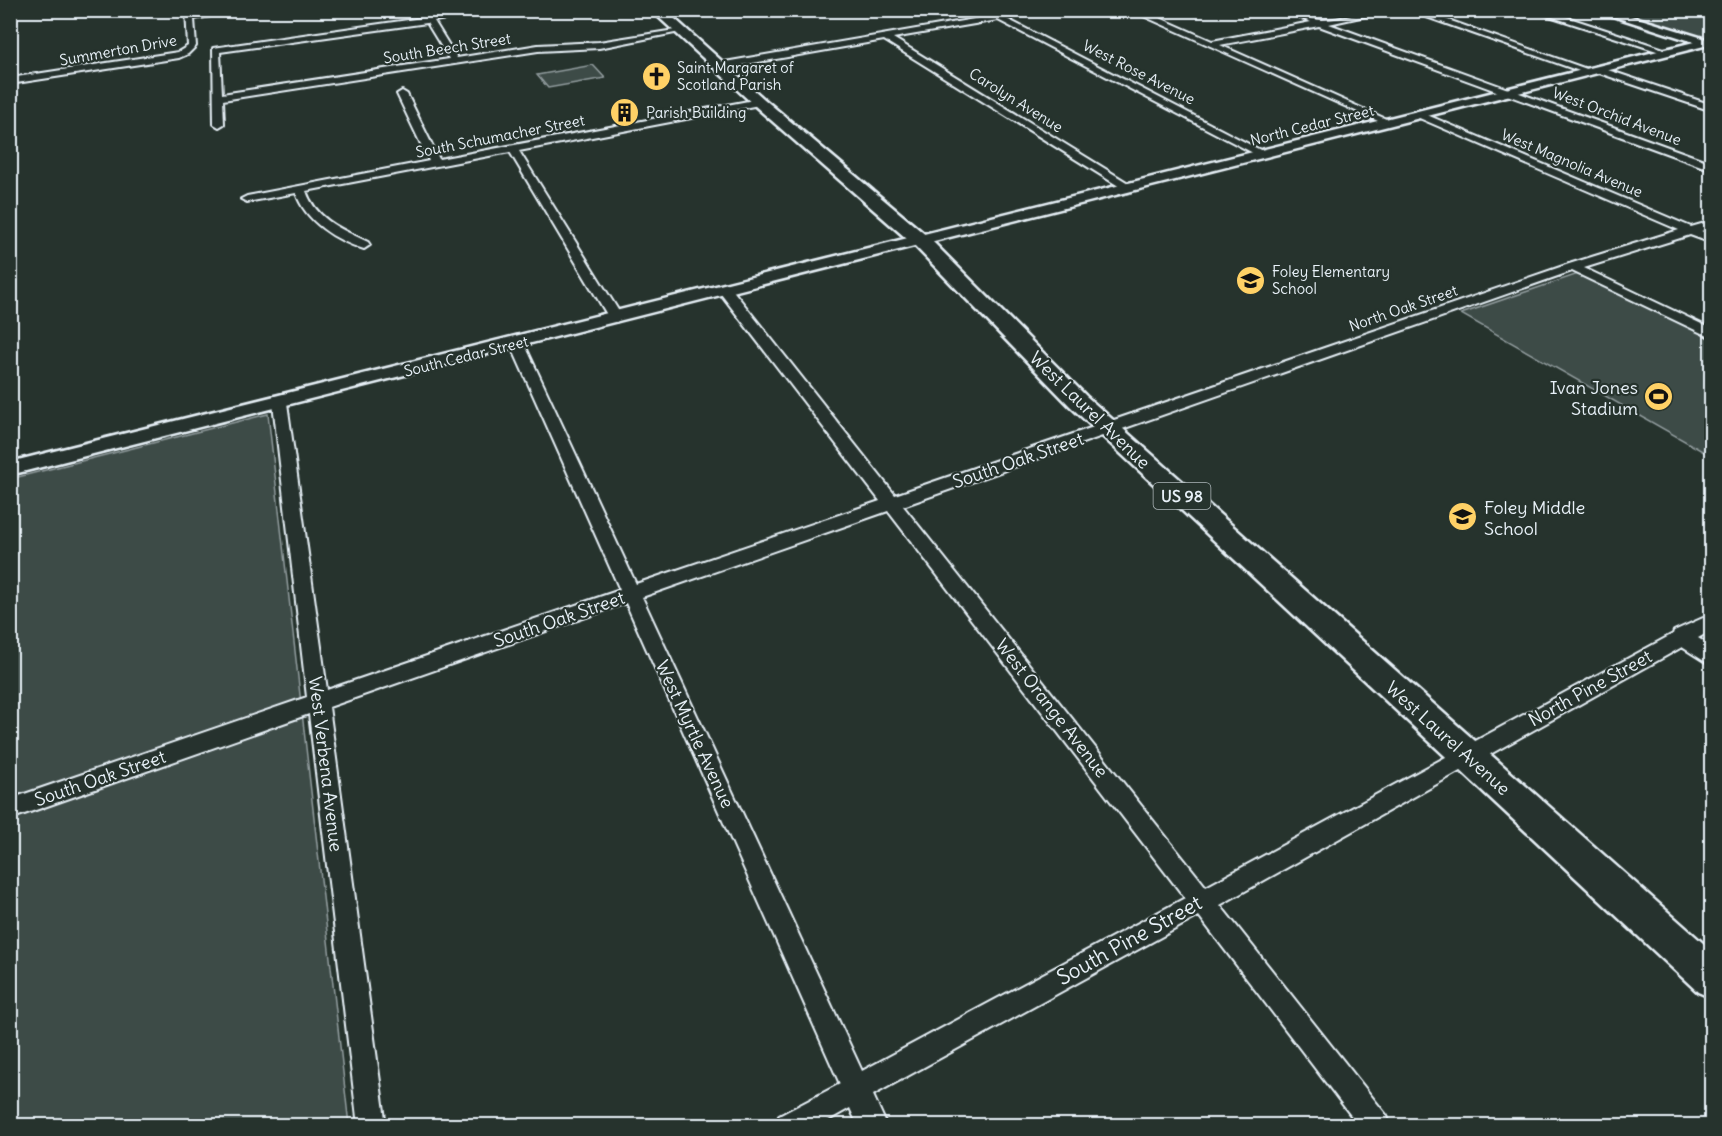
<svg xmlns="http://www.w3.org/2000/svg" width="1722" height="1136" font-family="Delius,sans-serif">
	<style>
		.green { fill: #3e4b47; stroke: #939ea0; stroke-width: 1.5 }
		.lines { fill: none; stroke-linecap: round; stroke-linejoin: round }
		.minor-casing { stroke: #e8f1f8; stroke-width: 4 }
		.tertiary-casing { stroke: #e8f1f8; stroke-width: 5 }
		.primary-casing { stroke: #e8f1f8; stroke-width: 5 }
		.minor { fill: #26332d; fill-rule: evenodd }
		.tertiary { fill: #26332d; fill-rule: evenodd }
		.primary { fill: #26332d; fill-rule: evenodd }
		.labels { text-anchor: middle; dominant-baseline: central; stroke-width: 4.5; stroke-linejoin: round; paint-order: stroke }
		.far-street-label { font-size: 15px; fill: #e8f1f8; stroke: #26332d }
		.far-poi-label { font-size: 15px; fill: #e8f1f8; stroke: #26332d; text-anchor: start }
		.shield { fill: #26332d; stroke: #aeb8bb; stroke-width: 1.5 }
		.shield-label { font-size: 16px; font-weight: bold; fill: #e8f1f8 }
		.poi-label { font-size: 18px; fill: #e8f1f8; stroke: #26332d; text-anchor: end }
		.street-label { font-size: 18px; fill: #e8f1f8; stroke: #26332d }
		.near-street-label { font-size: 21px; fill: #e8f1f8; stroke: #26332d }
	</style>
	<rect width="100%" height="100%" fill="#26332d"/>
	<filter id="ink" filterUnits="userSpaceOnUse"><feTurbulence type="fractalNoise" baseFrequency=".0167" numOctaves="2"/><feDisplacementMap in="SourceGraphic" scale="12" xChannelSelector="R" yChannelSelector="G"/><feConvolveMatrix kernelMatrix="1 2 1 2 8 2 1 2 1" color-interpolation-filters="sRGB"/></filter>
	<g filter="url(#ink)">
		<path class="green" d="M1602 11H1711V38L1705 40Z
			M593 65 605 78 548 88 537 75Z
			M1581 273 1711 337V456L1461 314Z
			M268 414 349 1125H11L10 479Z"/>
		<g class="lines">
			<defs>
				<path id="minor" d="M186 10H194V14L245 10 194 19 196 46 188 54 179 58 10 84V78L178 52 188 46Z
					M478 10H502L434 21 457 58 538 45 599 42 681 29 685 31 599 48 538 51 223 100 224 124 219 127 214 124 213 48ZM427 23 449 59 222 94 220 52Z
					M1027 10H1048L1007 19 1268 154 1259 156 998 20 893 38 1133 186V190H1125L884 40 719 69 715 66 719 63Z
					M1130 10H1142L1212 41 1311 22 1281 10C1297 10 1309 20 1322 20 1345 20 1368 10 1392 10L1329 24 1712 163V170L1319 26 1220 45 1395 123 1387 125Z
					M1407 10H1420L1595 72 1588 74Z
					M1531 10H1545L1673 52 1666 54Z
					M1599 67 1712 105V111L1596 72 1595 70Z
					M402 91 407 94 439 159 759 99 764 102 759 105 519 151 623 318 616 322 609 318 510 152 306 191C316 220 343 230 368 242L370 245 364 249C336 241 305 221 296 193L247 202 241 199 247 196 429 161 397 94Z
					M1420 112 1691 227 1712 221V228L1701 231 1712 235V243L1690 235 1584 268 1712 329V338L1572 271 903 506 1206 887 1673 634 1674 631 1712 614V630L1698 638 1712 647V666L1682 647 1220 905 1387 1116 1391 1126H1359L1199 916 873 1095 887 1126H858L850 1108 818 1126H775L779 1116 840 1084 626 603 329 707 386 1126H358L309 714 10 819V799L307 697 273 403 275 400 280 399 287 403 327 690 620 590 510 343 512 340H522L524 343 636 584 880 501 721 294 720 291 721 288H731L895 495 1569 264 1679 230 1417 117V113ZM888 511 1185 898 862 1071 642 597Z"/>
				<path id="tertiary" d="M10 10H17L10 14Z
					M1594 10H1611L1706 39 1712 38V44L10 475V462L1694 42Z"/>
				<path id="primary" d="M651 10H665L764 99 928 237 1086 396 1712 951V998L1698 992 1070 406 914 245 754 105Z"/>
			</defs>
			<use href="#minor" class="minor-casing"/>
			<use href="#tertiary" class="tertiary-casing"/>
			<use href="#primary" class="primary-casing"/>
			<use href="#minor" class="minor"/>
			<use href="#tertiary" class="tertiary"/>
			<use href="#primary" class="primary"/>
		</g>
	</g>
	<defs>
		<symbol id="church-disc" viewBox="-11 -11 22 22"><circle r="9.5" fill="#ffd166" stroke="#26332d"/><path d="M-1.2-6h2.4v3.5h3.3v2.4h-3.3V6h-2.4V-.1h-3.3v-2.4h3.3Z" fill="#111"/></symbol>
		<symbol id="building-disc" viewBox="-11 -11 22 22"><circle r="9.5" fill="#ffd166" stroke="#26332d"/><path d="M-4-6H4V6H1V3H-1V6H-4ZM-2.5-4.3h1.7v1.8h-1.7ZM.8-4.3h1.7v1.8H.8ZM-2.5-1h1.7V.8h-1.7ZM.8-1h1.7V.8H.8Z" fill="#111"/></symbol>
		<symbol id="school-disc" viewBox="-11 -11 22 22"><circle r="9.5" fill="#ffd166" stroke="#26332d"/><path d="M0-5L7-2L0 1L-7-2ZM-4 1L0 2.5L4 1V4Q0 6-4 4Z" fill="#111"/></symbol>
		<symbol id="stadium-disc" viewBox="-11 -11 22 22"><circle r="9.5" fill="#ffd166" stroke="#26332d"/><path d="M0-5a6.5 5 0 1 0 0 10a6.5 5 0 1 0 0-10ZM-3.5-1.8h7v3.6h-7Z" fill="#111"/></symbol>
	</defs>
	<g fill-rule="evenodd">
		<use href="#church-disc" x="640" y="60" width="33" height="33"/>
		<use href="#building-disc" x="608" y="96" width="33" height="33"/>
		<use href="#school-disc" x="1234" y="264" width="33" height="33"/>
		<use href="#stadium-disc" x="1642" y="380" width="33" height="33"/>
		<use href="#school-disc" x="1446" y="500" width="33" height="33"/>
	</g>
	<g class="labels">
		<g class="far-street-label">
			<text transform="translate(447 48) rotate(-9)">South Beech Street</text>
			<text transform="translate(118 50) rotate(-10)">Summerton Drive</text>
			<text transform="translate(1139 72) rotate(27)">West Rose Avenue</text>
			<text transform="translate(1016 100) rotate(32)">Carolyn Avenue</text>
			<text transform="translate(1617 116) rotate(21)">West Orchid Avenue</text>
			<text transform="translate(1312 125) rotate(-14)">North Cedar Street</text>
			<text transform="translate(500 136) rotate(-11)">South Schumacher Street</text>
			<text transform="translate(1572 163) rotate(23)">West Magnolia Avenue</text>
			<text transform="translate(1403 308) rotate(-19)">North Oak Street</text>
			<text transform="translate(466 356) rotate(-14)">South Cedar Street</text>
		</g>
		<g class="far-poi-label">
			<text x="677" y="67">Saint Margaret of<tspan x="677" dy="17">Scotland Parish</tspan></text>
			<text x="646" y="112">Parish Building</text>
			<text x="1272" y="271">Foley Elementary<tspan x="1272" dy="17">School</tspan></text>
		</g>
		<rect class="shield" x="1153.5" y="483" width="57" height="26" rx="4.5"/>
		<g class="shield-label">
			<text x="1182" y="496">US 98</text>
		</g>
		<g class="poi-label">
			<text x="1638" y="387">Ivan Jones<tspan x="1638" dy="21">Stadium</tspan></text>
			<text x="1484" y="507" text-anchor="start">Foley Middle<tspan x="1484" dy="21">School</tspan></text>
		</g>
		<g class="street-label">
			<text transform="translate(1090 410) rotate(44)">West Laurel Avenue</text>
			<text transform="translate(1018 460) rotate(-19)">South Oak Street</text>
			<text transform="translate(559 619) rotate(-19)">South Oak Street</text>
			<text transform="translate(1590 688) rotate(-29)">North Pine Street</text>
			<text transform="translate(1052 708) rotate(52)">West Orange Avenue</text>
			<text transform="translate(695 734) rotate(65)">West Myrtle Avenue</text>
			<text transform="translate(1448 738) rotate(42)">West Laurel Avenue</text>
			<text transform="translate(326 764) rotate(83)">West Verbena Avenue</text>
			<text transform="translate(100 778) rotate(-19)">South Oak Street</text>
		</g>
		<g class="near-street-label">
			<text transform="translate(1129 940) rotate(-29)">South Pine Street</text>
		</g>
	</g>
	<rect width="1722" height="1136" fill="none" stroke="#26332d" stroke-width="36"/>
	<rect x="18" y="18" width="1686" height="1100" fill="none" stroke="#e8f1f8" stroke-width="2" filter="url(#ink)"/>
</svg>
